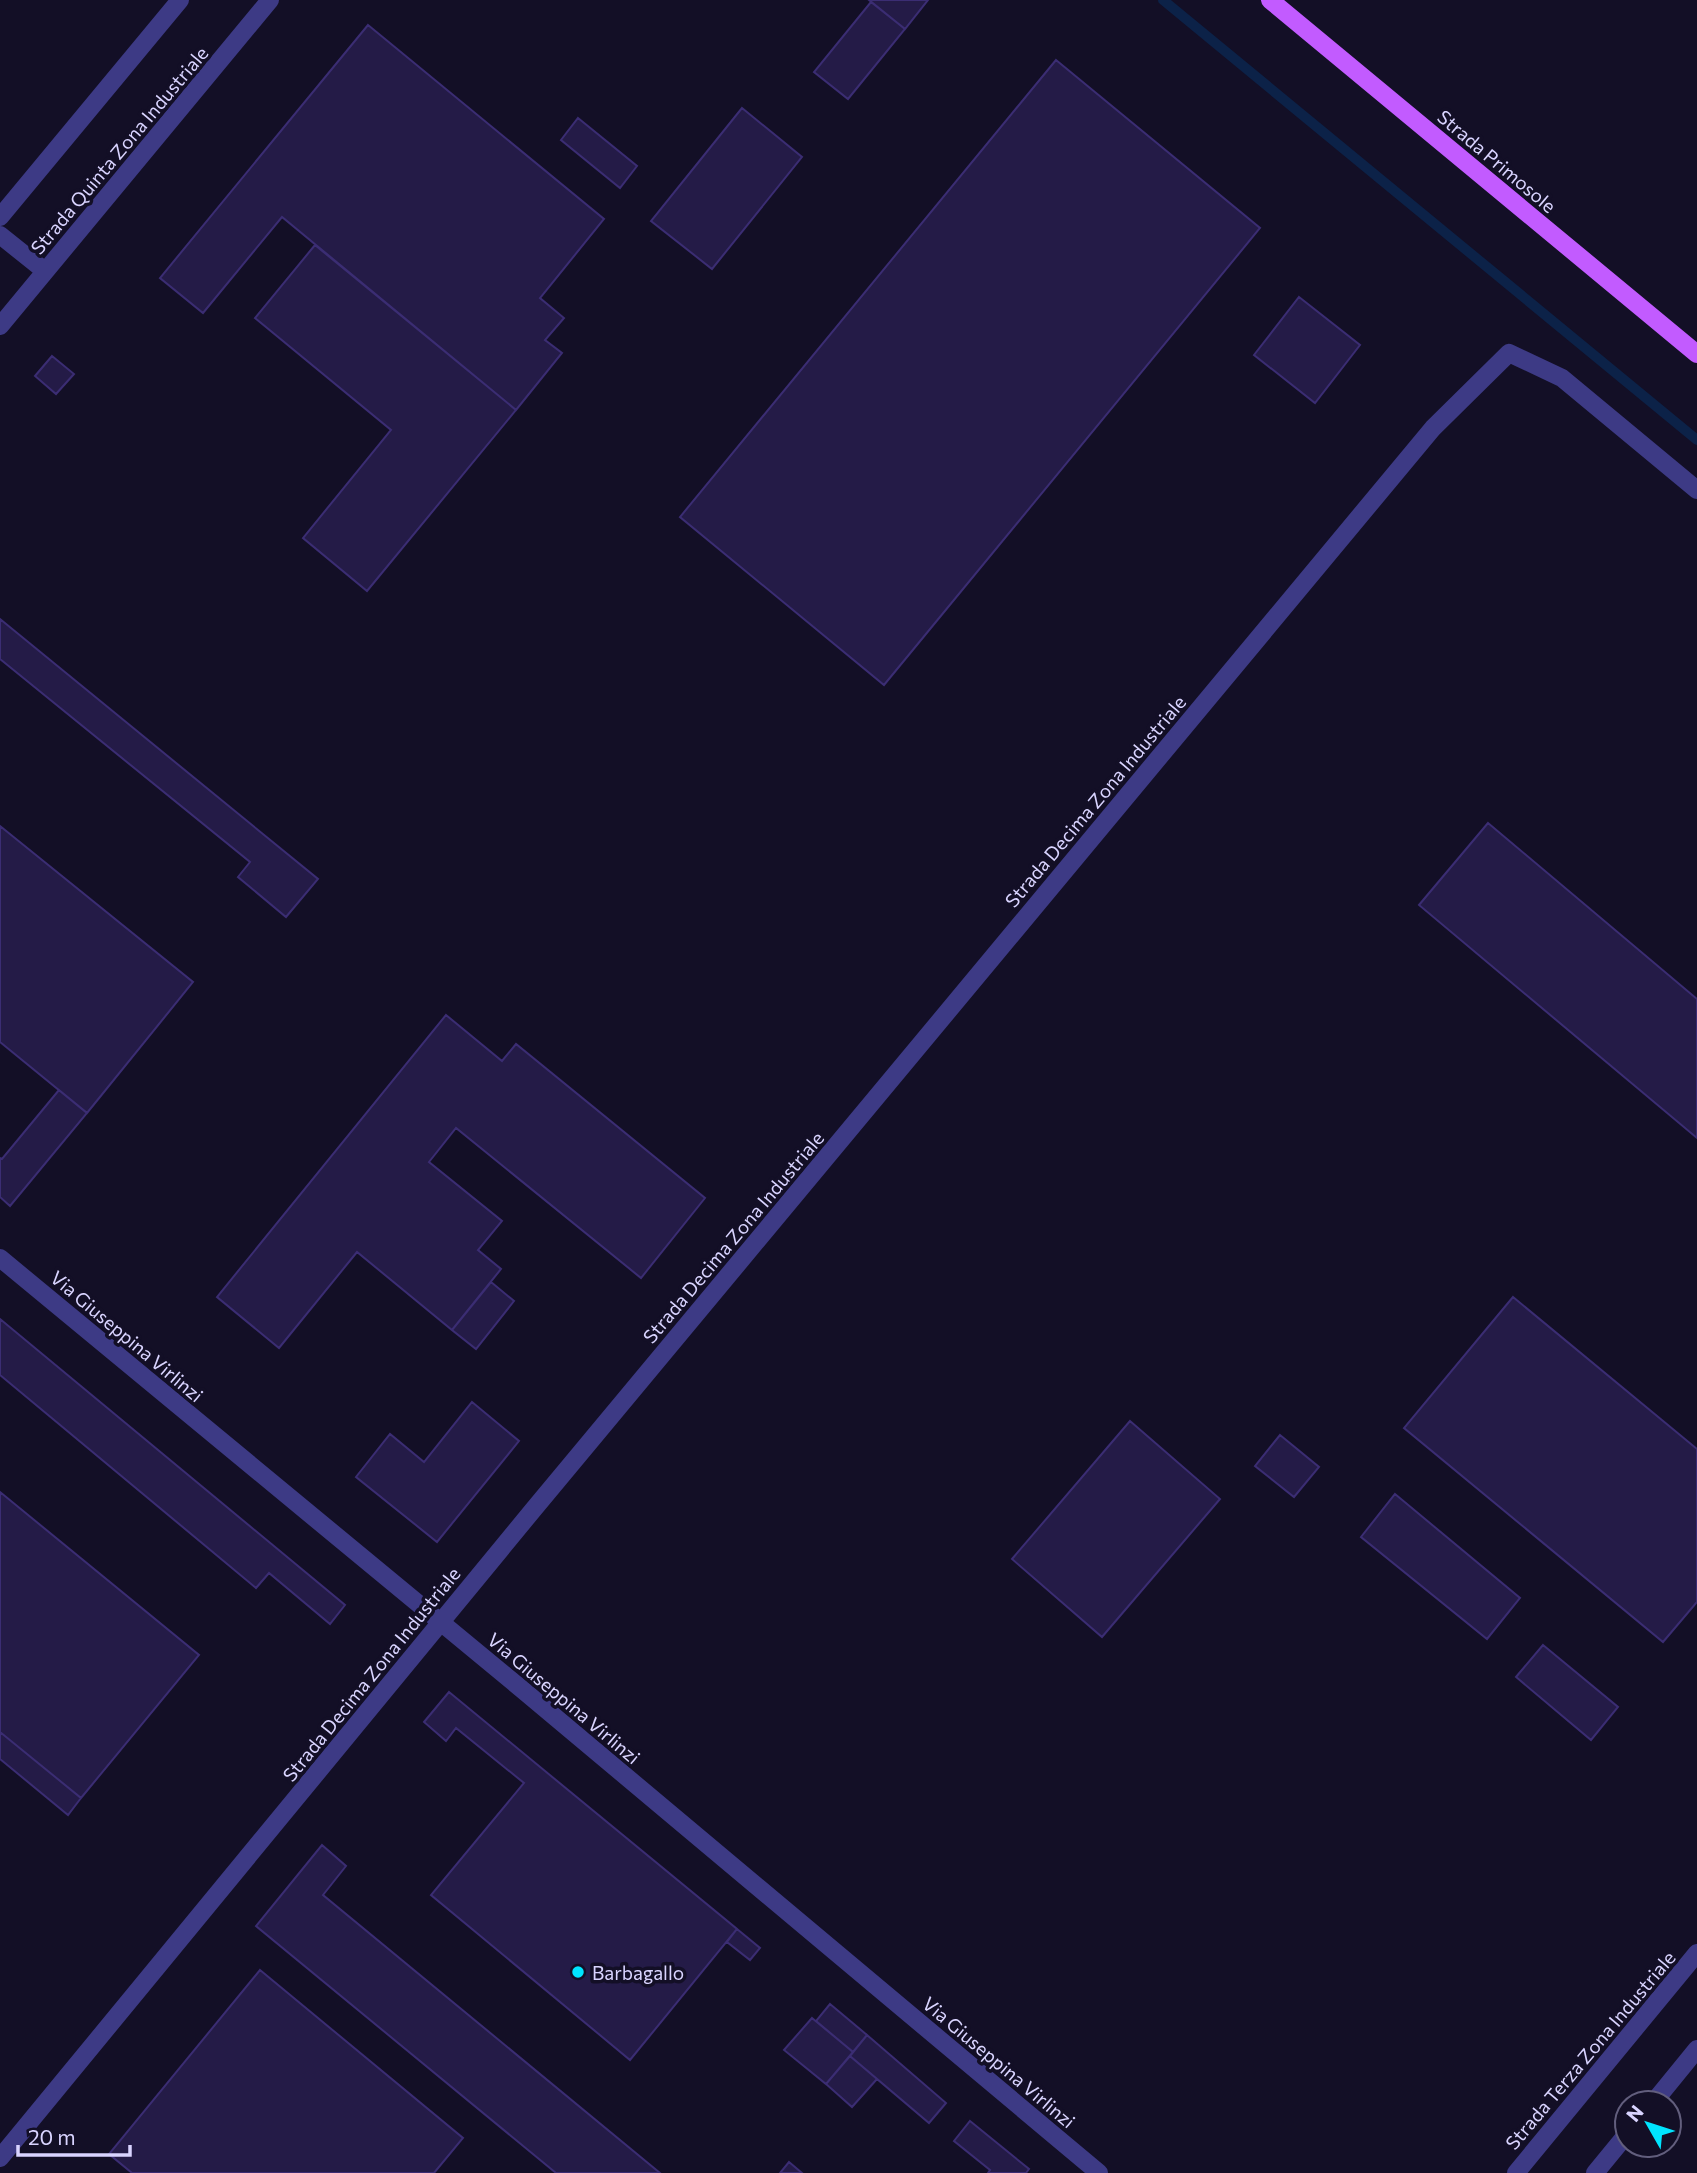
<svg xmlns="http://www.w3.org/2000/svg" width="1697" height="2173" font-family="Commissioner,sans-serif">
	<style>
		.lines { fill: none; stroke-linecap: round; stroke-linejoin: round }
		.stream { stroke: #0c2248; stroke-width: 10 }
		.building { fill: #241b47; stroke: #3b2d73; stroke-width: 2 }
		.minor { stroke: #3d3a85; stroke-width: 18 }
		.major { stroke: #c25bff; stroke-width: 18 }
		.poi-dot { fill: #00e5ff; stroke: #130f26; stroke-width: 2.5 }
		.labels { text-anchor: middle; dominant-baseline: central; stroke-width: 7; stroke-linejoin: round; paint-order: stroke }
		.street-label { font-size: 19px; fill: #d9d4ff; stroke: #130f26 }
		.poi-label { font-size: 19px; fill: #d9d4ff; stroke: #130f26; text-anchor: start }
	</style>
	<rect width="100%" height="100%" fill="#130f26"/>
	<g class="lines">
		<path class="stream" d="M1163 0 1697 440"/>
	</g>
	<path class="building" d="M869 0H928L905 29Z
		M871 2 905 29 848 99 814 72Z
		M368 25 604 219 540 298 564 318 545 340 562 353 516 410 282 217 203 313 160 278Z
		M1056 60 1260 228 884 685 680 517Z
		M742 108 802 157 712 269 651 221Z
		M578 118 637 166 620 188 561 140Z
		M315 245 516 410 367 591 303 538 391 430 255 318Z
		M1299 297 1360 345 1315 403 1254 355Z
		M52 356 74 374 56 394 35 376Z
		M0 619 318 879 286 917 238 877 250 862 0 659Z
		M1488 823 1697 999V1138L1419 905Z
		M0 826 193 982 87 1113 0 1042Z
		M446 1015 502 1061 516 1044 705 1198 641 1278 456 1128 429 1162 502 1221 478 1250 501 1269 452 1330 357 1252 279 1348 217 1297Z
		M59 1090 87 1113 10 1206 0 1197V1158L2 1159Z
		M491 1282 514 1301 476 1349 452 1330Z
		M1513 1297 1697 1449V1602L1663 1642 1404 1428Z
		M0 1319 345 1605 330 1624 269 1573 256 1588 0 1375Z
		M472 1402 519 1441 437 1542 356 1477 390 1434 424 1462Z
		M1130 1421 1220 1499 1102 1637 1012 1559Z
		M1280 1435 1319 1467 1294 1497 1255 1466Z
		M0 1492 199 1655 81 1798 0 1732Z
		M1395 1494 1520 1598 1487 1639 1361 1537Z
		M1543 1645 1618 1707 1591 1740 1516 1677Z
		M449 1692 737 1929 630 2060 431 1895 524 1783 456 1728 446 1741 424 1722Z
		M0 1732 81 1798 68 1815 0 1759Z
		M322 1845 346 1866 323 1895 660 2173H556L256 1926Z
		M737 1929 760 1948 750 1960 727 1942Z
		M260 1970 463 2138 434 2173H132L109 2154Z
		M830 2004 867 2035 853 2052 816 2021Z
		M812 2018 853 2052 826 2084 784 2050Z
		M867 2035 946 2103 929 2123 850 2056Z
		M850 2056 877 2079 852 2107 826 2084Z
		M970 2121 1029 2169 1026 2173H988L990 2170 954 2141Z
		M789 2162 802 2173H780Z"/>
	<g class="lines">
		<path class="minor" d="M0 217 180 0
			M0 235 45 271
			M0 326 270 0
			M0 1258 524 1691 1099 2173
			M1653 2103 1697 2049
			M0 2158 533 1510 1433 428 1509 353 1562 378 1697 490
			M1516 2173 1697 1953
			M1595 2173 1627 2134"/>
		<path class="major" d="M1270 0 1697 354"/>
	</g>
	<circle class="poi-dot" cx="578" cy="1972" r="7"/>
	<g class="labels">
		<g class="street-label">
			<text transform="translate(119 150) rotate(-50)">Strada Quinta Zona Industriale</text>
			<text transform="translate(1497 161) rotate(40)">Strada Primosole</text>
			<text transform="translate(1095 801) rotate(-50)">Strada Decima Zona Industriale</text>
			<text transform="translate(733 1237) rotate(-50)">Strada Decima Zona Industriale</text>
			<text transform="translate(127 1336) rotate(40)">Via Giuseppina Virlinzi</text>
			<text transform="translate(371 1674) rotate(-51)">Strada Decima Zona Industriale</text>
			<text transform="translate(564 1698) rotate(40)">Via Giuseppina Virlinzi</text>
			<text transform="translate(1590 2050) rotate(-50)">Strada Terza Zona Industriale</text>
			<text transform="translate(999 2062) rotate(40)">Via Giuseppina Virlinzi</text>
		</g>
		<g class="poi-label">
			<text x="592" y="1972">Barbagallo</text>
		</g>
	</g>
	<g transform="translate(1648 2124) rotate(309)"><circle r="33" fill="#130f26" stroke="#625e7d" stroke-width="2"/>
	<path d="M0-5L12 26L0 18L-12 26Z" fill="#00e5ff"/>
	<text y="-10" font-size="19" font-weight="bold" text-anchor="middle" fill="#d9d4ff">N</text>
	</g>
	<path d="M18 2145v10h112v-10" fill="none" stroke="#d9d4ff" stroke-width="3.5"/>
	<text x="28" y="2145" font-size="21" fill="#d9d4ff" stroke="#130f26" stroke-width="5" paint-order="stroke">20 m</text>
</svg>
